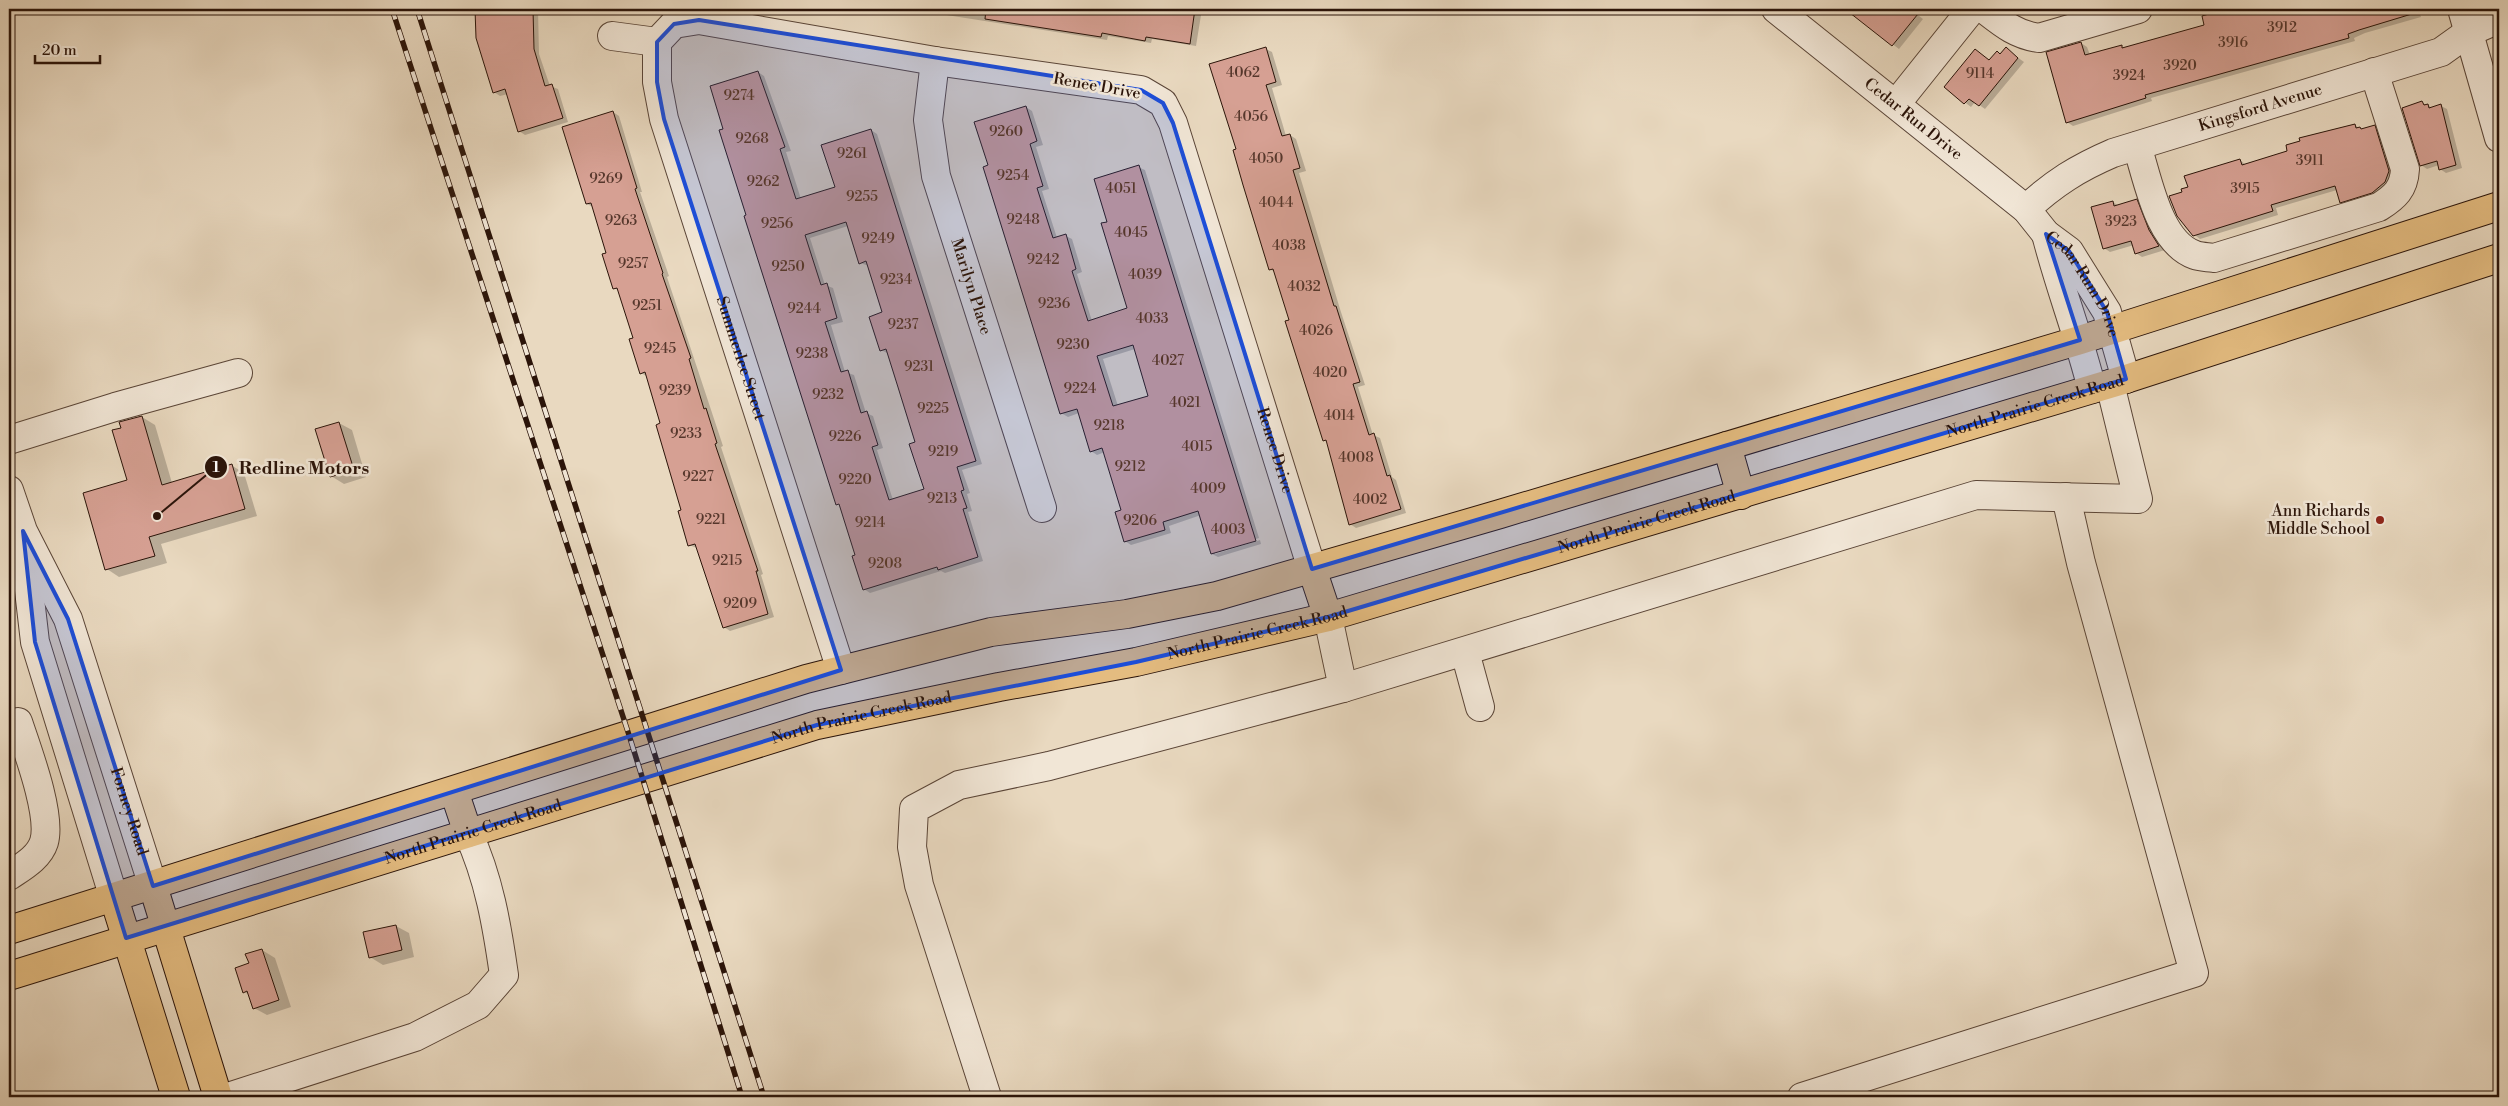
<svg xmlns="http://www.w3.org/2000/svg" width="2508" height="1106" font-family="'Libre Bodoni',serif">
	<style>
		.shadow { fill: #0003; fill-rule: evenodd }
		.building { fill: #d6a093; stroke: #2b1409; fill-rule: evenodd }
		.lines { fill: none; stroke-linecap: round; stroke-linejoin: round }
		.minor-casing { stroke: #5a4537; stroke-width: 30 }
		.major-casing { stroke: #2b1409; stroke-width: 30 }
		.minor { stroke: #f1e6d6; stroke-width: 28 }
		.major { stroke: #e4bc80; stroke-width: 28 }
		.rail-casing { stroke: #2b1409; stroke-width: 5.5 }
		.rail { stroke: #f1e6d6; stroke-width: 4; stroke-dasharray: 11; stroke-linecap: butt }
		.marked { fill: #1d4ed8; fill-opacity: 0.2; stroke: #1d4ed8; stroke-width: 4; stroke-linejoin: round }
		.poi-dot { fill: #8f2418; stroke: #f1e6d6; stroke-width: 2 }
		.labels { text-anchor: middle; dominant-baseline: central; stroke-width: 5; stroke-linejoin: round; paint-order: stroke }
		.number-label { font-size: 14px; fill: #56372c }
		.street-label { font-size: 16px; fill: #2b1409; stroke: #f1e6d6 }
		.poi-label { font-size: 16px; fill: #2b1409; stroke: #f1e6d6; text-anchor: end }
		.leader { fill: none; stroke: #2b1409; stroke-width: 2 }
		.callout-dot { fill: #2b1409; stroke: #f1e6d6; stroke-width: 2 }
		.mark-label { font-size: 15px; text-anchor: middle; font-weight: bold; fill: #fff }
		.callout-label { font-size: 18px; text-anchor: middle; font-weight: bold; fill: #2b1409; stroke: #f1e6d6; stroke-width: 5; stroke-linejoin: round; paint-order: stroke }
	</style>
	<rect width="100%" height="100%" fill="#e9d9c0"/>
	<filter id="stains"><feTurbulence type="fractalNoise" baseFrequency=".004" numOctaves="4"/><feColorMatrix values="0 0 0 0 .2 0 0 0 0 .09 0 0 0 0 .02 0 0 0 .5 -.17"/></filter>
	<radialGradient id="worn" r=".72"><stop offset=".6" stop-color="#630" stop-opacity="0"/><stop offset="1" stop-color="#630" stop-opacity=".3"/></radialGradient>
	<path class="shadow" d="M476 9H538L539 54 550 86 558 89 568 122 525 135 519 131 508 94 500 96 494 92 477 38Z
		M908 9H1202L1196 46 1152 39 1151 43 1108 36 1107 40Z
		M1846 9H1910L1923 19 1899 49Z
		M2247 9H2418L2421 17 2365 33 2354 38 2355 41 2151 98 2152 101 2073 126 2067 122 2081 43 2087 47 2090 55 2121 47 2125 49 2206 25Z
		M1266 49 1272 52 1282 85 1272 88 1286 136 1290 135 1296 139 1306 171 1299 173 1340 309 1365 385 1358 387 1373 435 1380 438 1392 477 1396 480 1406 513 1356 528 1350 524 1328 443 1324 440 1276 272 1271 270 1237 150Z
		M2006 49 2024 62 1985 109 1975 102 1971 107 1945 87 1975 50 1990 61Z
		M758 72 764 76 791 151 786 152 801 199 836 187 871 130 877 134 982 464 962 470 970 493 967 494 972 511 968 512 983 561 945 573 941 571 870 593 864 589 857 556 810 420 725 130ZM848 226 860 263 869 266 884 313 881 350 889 354 917 443 925 490 893 500 877 450 883 448 873 416 866 413 854 375 845 372 831 325 843 322 833 288 825 285 810 238Z
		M2422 103 2433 108 2441 106 2447 109 2462 168 2446 173 2440 169 2439 165 2427 169 2421 165Z
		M1026 107 1032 111 1043 145 1036 147 1049 189 1042 191 1057 238 1066 236 1072 239 1082 272 1077 274 1092 321 1129 309 1109 222 1138 167 1145 170 1259 538 1215 552V554L1260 540 1261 544 1218 557 1212 554 1201 515 1169 526 1171 533 1131 545 1125 541 1123 511 1105 452 1097 455 1091 451 1079 413 1068 417 1061 413 989 166ZM1135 349 1150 396 1118 406 1103 359Z
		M613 112 619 116 642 192H640L669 276 667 277 723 446 721 447 763 574 761 575 774 617 730 631 724 627 697 548 689 545 662 424 648 377 641 373 635 339 620 291 614 288 608 254 593 207 587 204Z
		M2355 125 2361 130 2374 127 2381 130 2395 175 2382 193 2347 206 2341 202 2337 190 2276 208 2278 215 2200 239 2185 227 2170 197 2183 193 2240 160 2246 165 2289 152 2301 142 2300 138Z
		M2136 201 2143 204 2155 235 2165 250 2142 257 2136 253 2134 245 2110 252 2104 248 2113 202 2119 206Z
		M142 417 155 425 172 483 231 465 244 473 257 516 161 544 167 563 119 577 107 569Z
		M339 423 352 430 366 477 344 484 331 476Z
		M396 926 409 933 414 957 383 965 370 957Z
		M262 950 275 958 291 1007 267 1015 254 1008 250 995 244 992 250 964Z"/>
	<path class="building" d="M475 9H533L534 49 545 86 552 84 563 118 518 132 505 89 493 93 476 38Z
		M986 9H1195L1190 44 1146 37 1145 41 1102 33 1101 37 985 19Z
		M1845 9H1922L1892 46Z
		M2226 9H2415V13L2359 30 2348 34 2349 38 2145 95 2146 98 2066 123 2046 52 2081 42 2085 55 2122 45V48L2204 25 2202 16Z
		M1266 47 1276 82 1266 85 1282 136 1290 134 1300 168 1293 170 1334 306H1336L1360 382 1353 384 1369 435 1374 433 1387 476 1390 475 1401 509 1349 525 1326 440 1323 441 1285 321 1289 320 1273 269 1269 270 1243 185 1233 150 1236 149 1209 64Z
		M2006 47 2018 58 1979 106 1969 99 1964 104 1944 87 1975 49 1989 60 1997 51 2000 54Z
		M758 71 785 147 780 149 796 199 835 187 821 145 871 129 976 461 957 467 964 490 961 491 967 508 963 509 978 557 938 570 937 567 863 590 852 556 855 555 839 504 836 505 744 216 746 215 719 130 723 129 710 86ZM846 222 859 264 866 261 882 312 869 317 880 351 886 349 897 384 915 442 909 444 924 489 889 500 872 447 878 445 867 411 861 413 848 370 841 372 825 322 837 318 827 283 821 285 805 235Z
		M2422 101 2424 105 2428 104 2429 108 2441 104 2456 165 2439 170 2437 161 2420 166 2402 108Z
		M1026 106 1037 141 1030 144 1043 186 1037 188 1053 238 1066 234 1076 269 1072 271 1088 321 1127 308 1101 223 1107 222 1094 179 1139 165 1256 541 1211 554 1198 511 1163 522 1165 530 1124 542 1115 512 1121 510 1102 448 1090 452 1077 409 1060 414 983 167 988 165 974 122ZM1133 345 1148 396 1113 406 1097 356Z
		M613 111 637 188 635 189 663 273 662 274 691 358 689 359 704 409 706 408 717 443 715 444 758 571H756L768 614 723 628 695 544 688 546 678 511 681 510 656 425 660 423 645 372 640 374 629 339 633 338 617 288 613 289 602 254 606 253 591 203 586 204 562 127Z
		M2355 124 2356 128 2360 127 2361 129 2375 125 2389 171 2385 182 2372 193 2340 203 2335 186 2271 205 2273 211 2193 236 2177 216 2169 196 2182 192 2181 189 2188 187 2184 176 2240 159 2242 165 2287 151 2286 145 2300 141 2299 138Z
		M2137 199 2149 230 2159 246 2135 254 2131 241 2103 249 2091 207 2113 201 2114 206Z
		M142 416 162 485 232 464 245 509 149 537 155 556 105 570 83 493 127 480 112 430 121 428 119 422Z
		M339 422 354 470 330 477 315 429Z
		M396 925 402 950 369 958 363 932Z
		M262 949 279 1000 253 1009 247 991 243 993 235 968 249 963 245 954Z"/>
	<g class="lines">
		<defs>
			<g id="minor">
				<path id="s1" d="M1776 9 2026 209 2046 234 2069 251 2107 312 2126 379"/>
				<path d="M1984 9C2002 23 2016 35 2039 38L2138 9"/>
				<path d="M2462 9 2499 138"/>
				<path id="s2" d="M612 36 657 42 674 24 699 20 935 61 1141 90 1163 103 1173 123 1312 569"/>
				<path id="s3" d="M657 42V82L664 119 841 670"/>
				<path id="s4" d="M935 61 928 120 936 176 1042 508"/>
				<path d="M1896 104 1972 9"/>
				<path d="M2137 146C2148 179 2158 242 2195 255 2200 257 2208 257 2214 258L2379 207C2395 197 2404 189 2405 169L2374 72"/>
				<path id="s5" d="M2026 209C2054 183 2078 168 2113 153L2441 52 2469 32 2499 19"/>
				<path d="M2046 234C2059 286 2079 336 2092 389"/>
				<path d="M9 440 115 407 238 373"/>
				<path id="s6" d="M9 490 23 531 68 619 153 886"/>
				<path d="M24 547 35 642 114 898"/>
				<path d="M1328 617 1343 688"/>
				<path d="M1465 652 1480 707"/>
				<path d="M9 876C22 867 39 858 44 842 52 815 27 749 18 722"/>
				<path d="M228 1097 415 1037 478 1005 504 975C497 926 489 878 468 833"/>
				<path d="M987 1097 919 885 912 847 914 809 959 785 1049 766 1343 688 1976 495 2138 499 2110 384"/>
				<path d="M1802 1097 2194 973 2081 563 2066 497"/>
			</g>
			<g id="major">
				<path d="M1727 446 1741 495"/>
				<path d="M1312 569 1328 617"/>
				<path d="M454 791 468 833"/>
				<path d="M153 886 218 1097"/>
				<path d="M114 898 176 1097"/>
				<path d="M9 930 806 679 991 632 1127 614 1217 596 1500 514 2080 340 2499 206"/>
				<path id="s7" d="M9 976 817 725 999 687 1136 662 1328 617 2126 379 2499 258"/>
			</g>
		</defs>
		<use href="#minor" class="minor-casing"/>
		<use href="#major" class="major-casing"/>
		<use href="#minor" class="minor"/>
		<use href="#major" class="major"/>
		<defs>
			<path id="rail" d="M392 9 629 735 742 1097
				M417 9 764 1097"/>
		</defs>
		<use href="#rail" class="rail-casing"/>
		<use href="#rail" class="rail"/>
	</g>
	<path class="marked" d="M699 20 1141 90 1163 103 1173 123 1312 569 2080 340 2046 234 2069 251 2107 312 2126 379 1328 617 1136 662 817 725 126 938 35 642 23 531 68 619 153 886 841 670 664 119 657 82V42L674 24Z"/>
	<circle class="poi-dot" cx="2380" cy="520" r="5"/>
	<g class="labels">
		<g class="number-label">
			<text x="2282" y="28">3912</text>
			<text x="2233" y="43">3916</text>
			<text x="2180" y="66">3920</text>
			<text x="1243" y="73">4062</text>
			<text x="1980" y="74">9114</text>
			<text x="2129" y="76">3924</text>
			<text x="739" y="96">9274</text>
			<text x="1251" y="117">4056</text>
			<text x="1006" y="132">9260</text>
			<text x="752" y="139">9268</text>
			<text x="852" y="154">9261</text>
			<text x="1266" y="159">4050</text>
			<text x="2310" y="161">3911</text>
			<text x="1013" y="176">9254</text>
			<text x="606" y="179">9269</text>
			<text x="763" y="182">9262</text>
			<text x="1121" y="189">4051</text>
			<text x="2245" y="189">3915</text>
			<text x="862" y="197">9255</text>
			<text x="1276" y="203">4044</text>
			<text x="1023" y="220">9248</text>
			<text x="621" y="221">9263</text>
			<text x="2121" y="222">3923</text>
			<text x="777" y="224">9256</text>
			<text x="1131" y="233">4045</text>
			<text x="878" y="239">9249</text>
			<text x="1289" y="246">4038</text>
			<text x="1043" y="260">9242</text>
			<text x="633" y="264">9257</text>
			<text x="788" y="267">9250</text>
			<text x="1145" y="275">4039</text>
			<text x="896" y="280">9234</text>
			<text x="1304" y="287">4032</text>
			<text x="1054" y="304">9236</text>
			<text x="647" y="306">9251</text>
			<text x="804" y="309">9244</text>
			<text x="1152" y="319">4033</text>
			<text x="903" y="325">9237</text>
			<text x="1316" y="331">4026</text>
			<text x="1073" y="345">9230</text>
			<text x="660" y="349">9245</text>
			<text x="812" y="354">9238</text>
			<text x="1168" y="361">4027</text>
			<text x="919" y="367">9231</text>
			<text x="1330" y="373">4020</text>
			<text x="1080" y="389">9224</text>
			<text x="675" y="391">9239</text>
			<text x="828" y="395">9232</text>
			<text x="1185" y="403">4021</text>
			<text x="933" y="409">9225</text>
			<text x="1339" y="416">4014</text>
			<text x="1109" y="426">9218</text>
			<text x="686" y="434">9233</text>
			<text x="845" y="437">9226</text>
			<text x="1197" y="447">4015</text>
			<text x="943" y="452">9219</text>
			<text x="1356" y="458">4008</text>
			<text x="1130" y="467">9212</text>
			<text x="698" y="477">9227</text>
			<text x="855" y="480">9220</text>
			<text x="1208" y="489">4009</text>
			<text x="942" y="499">9213</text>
			<text x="1370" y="500">4002</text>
			<text x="711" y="520">9221</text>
			<text x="1140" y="521">9206</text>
			<text x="870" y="523">9214</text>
			<text x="1228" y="530">4003</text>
			<text x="727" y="561">9215</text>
			<text x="885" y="564">9208</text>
			<text x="740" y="604">9209</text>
		</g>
		<g class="street-label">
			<text transform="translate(1097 86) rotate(10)">Renee Drive</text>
			<text stroke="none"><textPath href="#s5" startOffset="258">Kingsford Avenue</textPath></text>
			<text stroke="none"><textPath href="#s1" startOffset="176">Cedar Run Drive</textPath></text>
			<text stroke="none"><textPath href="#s4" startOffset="232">Marilyn Place</textPath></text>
			<text stroke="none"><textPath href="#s1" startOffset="416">Cedar Rum Drive</textPath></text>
			<text stroke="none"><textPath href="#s3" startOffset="329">Summerlee Street</textPath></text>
			<text stroke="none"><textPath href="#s7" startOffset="2106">North Prairie Creek Road</textPath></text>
			<text stroke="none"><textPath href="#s2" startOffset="934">Renee Drive</textPath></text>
			<text stroke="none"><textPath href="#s7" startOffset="1701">North Prairie Creek Road</textPath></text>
			<text stroke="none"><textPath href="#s7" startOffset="1296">North Prairie Creek Road</textPath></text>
			<text stroke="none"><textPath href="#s7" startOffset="891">North Prairie Creek Road</textPath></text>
			<text stroke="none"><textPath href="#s6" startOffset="344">Forney Road</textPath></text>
			<text stroke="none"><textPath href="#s7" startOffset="486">North Prairie Creek Road</textPath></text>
		</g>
		<g class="poi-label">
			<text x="2370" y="511">Ann Richards<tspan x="2370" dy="18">Middle School</tspan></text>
		</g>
	</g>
	<path class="leader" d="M157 516L216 467"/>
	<g class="callout-dot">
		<circle cx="157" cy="516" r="5"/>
		<circle cx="216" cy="467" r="12"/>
	</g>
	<g class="mark-label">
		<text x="216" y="472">1</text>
	</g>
	<g class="callout-label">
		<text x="304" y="474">Redline Motors</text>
	</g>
	<rect width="2508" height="1106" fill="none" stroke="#e9d9c0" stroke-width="30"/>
	<rect x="10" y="10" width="2488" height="1086" fill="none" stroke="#2b1409" stroke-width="2.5"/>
	<rect x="15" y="15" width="2478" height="1076" fill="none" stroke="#2b1409"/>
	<path d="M35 55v8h65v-8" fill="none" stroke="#2b1409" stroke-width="2.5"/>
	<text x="42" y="55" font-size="15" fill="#2b1409" stroke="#f1e6d6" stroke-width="4" paint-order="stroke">20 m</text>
	<rect width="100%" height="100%" filter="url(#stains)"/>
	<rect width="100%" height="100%" fill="url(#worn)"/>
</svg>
